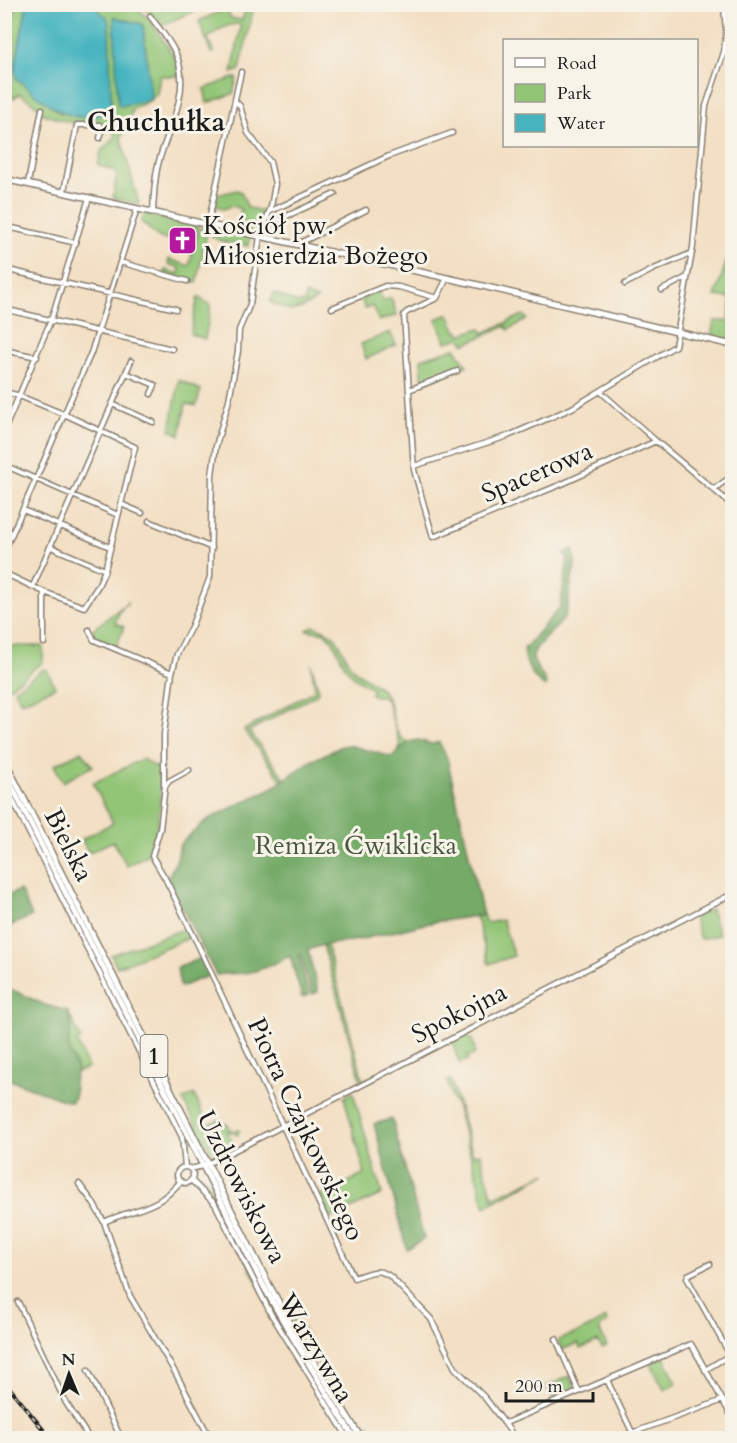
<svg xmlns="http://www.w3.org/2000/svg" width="737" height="1443" font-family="Cardo,serif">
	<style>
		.green { fill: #92c576; stroke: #577049; stroke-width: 1.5 }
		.forest { fill: #75aa67; stroke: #486342; stroke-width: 1.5 }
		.water { fill: #45b4bf; stroke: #30686e; stroke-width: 1.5 }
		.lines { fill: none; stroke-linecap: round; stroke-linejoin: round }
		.minor-casing { stroke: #887e70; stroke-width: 7 }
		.major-casing { stroke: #887e70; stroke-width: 8 }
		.minor { stroke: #fff; stroke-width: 4 }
		.major { stroke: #fff; stroke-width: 5 }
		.rail-casing { stroke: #1c1c1c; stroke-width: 4 }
		.rail { stroke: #f7f3e8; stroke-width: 1.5; stroke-dasharray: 4.5; stroke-linecap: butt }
		.labels { text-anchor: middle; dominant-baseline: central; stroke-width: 6; stroke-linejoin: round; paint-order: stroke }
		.shield { fill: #f7f3e8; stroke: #5e5c59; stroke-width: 1.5 }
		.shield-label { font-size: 24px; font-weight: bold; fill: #1c1c1c }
		.poi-label { font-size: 26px; fill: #1c1c1c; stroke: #f7f3e8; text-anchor: start }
		.street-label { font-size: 26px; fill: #1c1c1c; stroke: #f7f3e8 }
		.park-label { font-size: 26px; fill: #45573c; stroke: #f7f3e8 }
		.neighbourhood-label { font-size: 27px; font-weight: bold; fill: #1c1c1c; stroke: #f7f3e8 }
	</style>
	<rect width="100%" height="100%" fill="#f7f3e8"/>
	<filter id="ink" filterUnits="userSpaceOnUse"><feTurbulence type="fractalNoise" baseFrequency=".0167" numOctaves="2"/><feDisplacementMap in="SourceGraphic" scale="12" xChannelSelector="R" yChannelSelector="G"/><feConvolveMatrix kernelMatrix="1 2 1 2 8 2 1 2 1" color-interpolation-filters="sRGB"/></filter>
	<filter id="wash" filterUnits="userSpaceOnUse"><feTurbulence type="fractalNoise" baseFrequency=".008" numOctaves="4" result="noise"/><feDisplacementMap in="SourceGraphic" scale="24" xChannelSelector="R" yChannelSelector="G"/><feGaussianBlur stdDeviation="1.35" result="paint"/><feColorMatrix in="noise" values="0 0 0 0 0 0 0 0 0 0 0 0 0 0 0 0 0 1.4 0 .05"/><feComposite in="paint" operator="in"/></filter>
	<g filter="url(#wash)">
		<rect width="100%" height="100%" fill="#f3dfc3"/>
		<path class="green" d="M17 5H27L15 66 16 78 62 114 103 15 99 11V5H134L151 21 177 61 179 76H160L157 94 151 100 133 109 121 138 139 204 113 198 117 172 98 165 101 151 114 139 115 134C102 119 93 126 76 123 65 122 54 117 43 114L39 107 20 94 5 103 4 51 7 39 5 12 14 14Z
			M139 5H196L197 10 160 26 151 14Z
			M247 5H254L240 70 232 73 241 25C231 22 214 31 208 39L214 52 211 53 199 21 226 9 231 18 242 20Z
			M233 78H237L233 94 207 103 204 89Z
			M237 190 241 192 248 208 269 212 260 233 237 228 241 209 232 206 223 209 214 204 216 195Z
			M145 214 198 226 194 241 190 240 192 232 179 229 177 236C174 237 171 239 168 239 159 242 149 227 141 222Z
			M201 227 208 228 197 283 164 274 165 270 179 274 180 268 168 264 169 259 189 266 194 245Z
			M210 229 250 237 248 246 224 242 212 237Z
			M728 257H732L731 341 711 337 714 321H729L731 298 715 296Z
			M379 290 383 301 391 298 397 315 379 321 373 306 365 309 361 298Z
			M274 293 297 303 305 302V294L318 299 302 308 291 311 270 302Z
			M198 297 211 305 205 339 190 334Z
			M449 314 457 332 459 331 460 335 480 328 484 333 523 315 527 319 508 330 506 326 465 344 460 338 446 342 436 319Z
			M390 332 396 345 366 359 361 344Z
			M455 348 467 366 423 383 421 359Z
			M179 380 201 390 196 406 186 404 180 435 170 430Z
			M128 602 120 611 115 623 124 627 116 647 96 638 92 630Z
			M313 626C321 628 327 631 334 636 341 643 344 656 350 665 363 683 381 680 389 702 394 717 393 737 409 742L398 754 400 745 388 704 383 696H374L371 694 372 689 354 677 346 668 332 640 325 633 307 630Z
			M6 646H43V662L5 691V669H7Z
			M311 664 319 690 316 695 249 731 285 779 282 781 244 730 315 690Z
			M44 669 47 670 55 687 21 702 14 689Z
			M82 751 93 766 63 782 54 765Z
			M142 759 159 769C163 793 159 830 150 853L127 866 113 841 88 853 82 839 113 823 93 783Z
			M711 909 719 935 700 939 694 918Z
			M483 915 486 923 502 920 514 956 489 964 476 916Z
			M187 928 191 937 117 967 111 955Z
			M323 945H327L363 1080 375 1076 346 1091 345 1089 361 1081Z
			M69 1014 81 1039 77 1042 88 1068 76 1073C77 1065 72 1061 70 1054 66 1040 71 1027 69 1014Z
			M465 1035C473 1037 476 1047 474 1055L467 1056 468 1060 459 1063 452 1041Z
			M451 1080 473 1155 480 1153 493 1198 547 1173 485 1207 455 1101H453L447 1081Z
			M353 1092 382 1194 329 1219 318 1196 365 1174 344 1097Z
			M194 1094 208 1125 221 1119 224 1125 227 1124 230 1130H239L238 1135 227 1131 235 1148 217 1157 210 1151 183 1100Z
			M200 1173 207 1179 274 1310 272 1312 217 1203 196 1179V1175Z
			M290 1307 361 1428 369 1424 378 1438H364L286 1310Z
			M606 1318 608 1323 600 1327V1331L607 1346 601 1348 598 1341 580 1349 578 1343 562 1350 558 1340 582 1331Z
			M664 1357 677 1383 665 1390 650 1363Z
			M570 1376 577 1391 554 1400 547 1386Z"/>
		<path class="forest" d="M573 549C578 569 572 572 570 590 568 601 569 611 562 621 555 630 533 646 533 657 533 665 543 675 546 682L545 687C531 677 525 665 524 649L560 607 568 560 564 553Z
			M418 740 432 744 439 742 447 758 483 915 434 922 358 940 323 945 308 950 318 992 312 994 300 953H298L309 995 302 997 290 956C275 963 261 971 245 973 235 974 226 973 216 975L167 879 177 859 180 844 207 820 272 788 311 761 342 746 349 745 392 757 409 742Z
			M20 890 32 916 5 928V897Z
			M201 958 210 975 180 987 177 968Z
			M4 986 45 1005 68 1011 71 1026 68 1039 70 1053 77 1069 74 1081 75 1094 72 1102 63 1100 5 1078Z
			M392 1119 424 1239 407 1249 374 1124Z"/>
		<path class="water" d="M27 5H99V11L107 17 109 24 111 97V105L107 112C71 130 41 99 16 78L15 66Z
			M114 17 142 24 143 26 151 97 149 100 121 106 118 104Z"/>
	</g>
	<g filter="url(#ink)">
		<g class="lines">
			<defs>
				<path id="minor" d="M150 16C160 30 175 46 179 63 188 97 168 129 159 161 154 178 154 195 153 212
					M4 31V42
					M28 183 42 109
					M64 191 77 125H100L102 130 100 138
					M271 211 389 156 452 133
					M208 224 241 72
					M4 226 76 243
					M265 226 335 194
					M298 244 366 210
					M120 262 187 281
					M4 269 176 309
					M447 278 437 298 407 312 404 315 414 470 433 537 562 484 656 441
					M625 284 654 269 692 253
					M662 290 687 277
					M332 308 385 286 399 287 437 298
					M4 309 172 349
					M4 350 37 357
					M126 373 155 385 151 394
					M409 390 457 371
					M4 392 17 395 66 415 135 447 105 570 98 586 84 607 44 592 4 573
					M601 392 656 441 732 505
					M112 404 153 422
					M4 431 51 320 89 198
					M4 465 118 515
					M414 466 508 436 572 408 675 346 693 247 706 106 724 52 726 33 724 4
					M714 489 732 476
					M121 504 142 513
					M23 510 110 547
					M149 521 212 548
					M51 547 105 570
					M4 552 91 353 137 209
					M33 586 131 361
					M89 630 94 640 172 673
					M44 643V592
					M189 770 169 781 165 786 160 829 152 856 165 878 199 947 354 1278C368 1273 378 1267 391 1277L431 1319 455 1368 485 1398 505 1424
					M4 783 182 1137 185 1167
					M164 785V734L172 673 177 654 192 625 210 577 212 475 216 446 229 400 238 351 239 330 250 304 260 236 271 207 275 184 270 162 248 133 240 106 236 102
					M177 1175a8 8 0 1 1 16 0a8 8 0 1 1-16 0Z
					M190 1169 203 1166 263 1136 732 894
					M191 1180 215 1204 271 1314 348 1438
					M79 1184 92 1201 104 1222 130 1296 176 1374 210 1438
					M104 1222C137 1207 156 1211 181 1181
					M18 1302 66 1403 89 1438
					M556 1339 579 1392
					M88 1370 121 1438
					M705 1370 730 1355 687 1278 688 1275 710 1264
					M607 1380 635 1438
					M515 1438 505 1424 508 1422 691 1344 732 1417
					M618 1438 723 1400"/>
				<path id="major" d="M4 179 474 284 732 345
					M4 759 269 1285 297 1335 361 1438
					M4 771 264 1287 293 1338 354 1438"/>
			</defs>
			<use href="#minor" class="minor-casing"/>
			<use href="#major" class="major-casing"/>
			<use href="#minor" class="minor"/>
			<use href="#major" class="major"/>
			<defs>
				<path id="rail" d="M4 1381 50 1438"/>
			</defs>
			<use href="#rail" class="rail-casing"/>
			<use href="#rail" class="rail"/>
		</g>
	</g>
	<defs>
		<symbol id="church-square" viewBox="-11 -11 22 22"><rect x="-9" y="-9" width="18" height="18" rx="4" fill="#b5179e" stroke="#f7f3e8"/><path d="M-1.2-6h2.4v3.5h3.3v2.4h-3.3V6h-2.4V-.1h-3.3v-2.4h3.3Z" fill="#fff"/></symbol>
	</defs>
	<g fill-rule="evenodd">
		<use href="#church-square" x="166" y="224" width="33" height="33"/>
	</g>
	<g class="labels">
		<rect class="shield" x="140.5" y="1035" width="27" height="42" rx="4.5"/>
		<g class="shield-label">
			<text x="154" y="1056">1</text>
		</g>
		<g class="poi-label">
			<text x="203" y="225">Kościół pw.<tspan x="203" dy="30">Miłosierdzia Bożego</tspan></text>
		</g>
		<g class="street-label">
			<text transform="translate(537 472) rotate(-23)">Spacerowa</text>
			<text transform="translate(69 845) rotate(63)">Bielska</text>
			<text transform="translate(459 1013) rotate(-27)">Spokojna</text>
			<text transform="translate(306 1129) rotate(65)">Piotra Czajkowskiego</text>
			<text transform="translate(242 1187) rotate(63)">Uzdrowiskowa</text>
			<text transform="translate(316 1348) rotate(59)">Warzywna</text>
		</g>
		<g class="park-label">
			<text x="356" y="845">Remiza Ćwiklicka</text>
		</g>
		<g class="neighbourhood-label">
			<text x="156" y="122">Chuchułka</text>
		</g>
	</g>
	<rect width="737" height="1443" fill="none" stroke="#f7f3e8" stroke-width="24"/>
	<rect x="503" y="39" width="195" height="108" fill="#f7f3e8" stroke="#9f9d96" stroke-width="1.5"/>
	<rect x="515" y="58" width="30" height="9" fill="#ffffff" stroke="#9f9d96" stroke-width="1.5"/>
	<text x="557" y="69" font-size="18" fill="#1c1c1c">Road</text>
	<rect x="515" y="84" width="30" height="18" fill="#92c576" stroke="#9f9d96" stroke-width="1.5"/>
	<text x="557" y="99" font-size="18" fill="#1c1c1c">Park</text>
	<rect x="515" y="114" width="30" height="18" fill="#45b4bf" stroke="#9f9d96" stroke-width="1.5"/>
	<text x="557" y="129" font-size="18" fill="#1c1c1c">Water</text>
	<g transform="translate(69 1374) rotate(358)" stroke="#f7f3e8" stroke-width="4.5" paint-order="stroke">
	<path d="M0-4.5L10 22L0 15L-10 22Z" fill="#1c1c1c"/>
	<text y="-9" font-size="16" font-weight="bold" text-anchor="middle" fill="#1c1c1c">N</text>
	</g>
	<path d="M506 1392v9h87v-9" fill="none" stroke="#1c1c1c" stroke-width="3"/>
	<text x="515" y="1392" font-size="18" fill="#1c1c1c" stroke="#f7f3e8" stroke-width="4.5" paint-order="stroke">200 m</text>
</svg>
